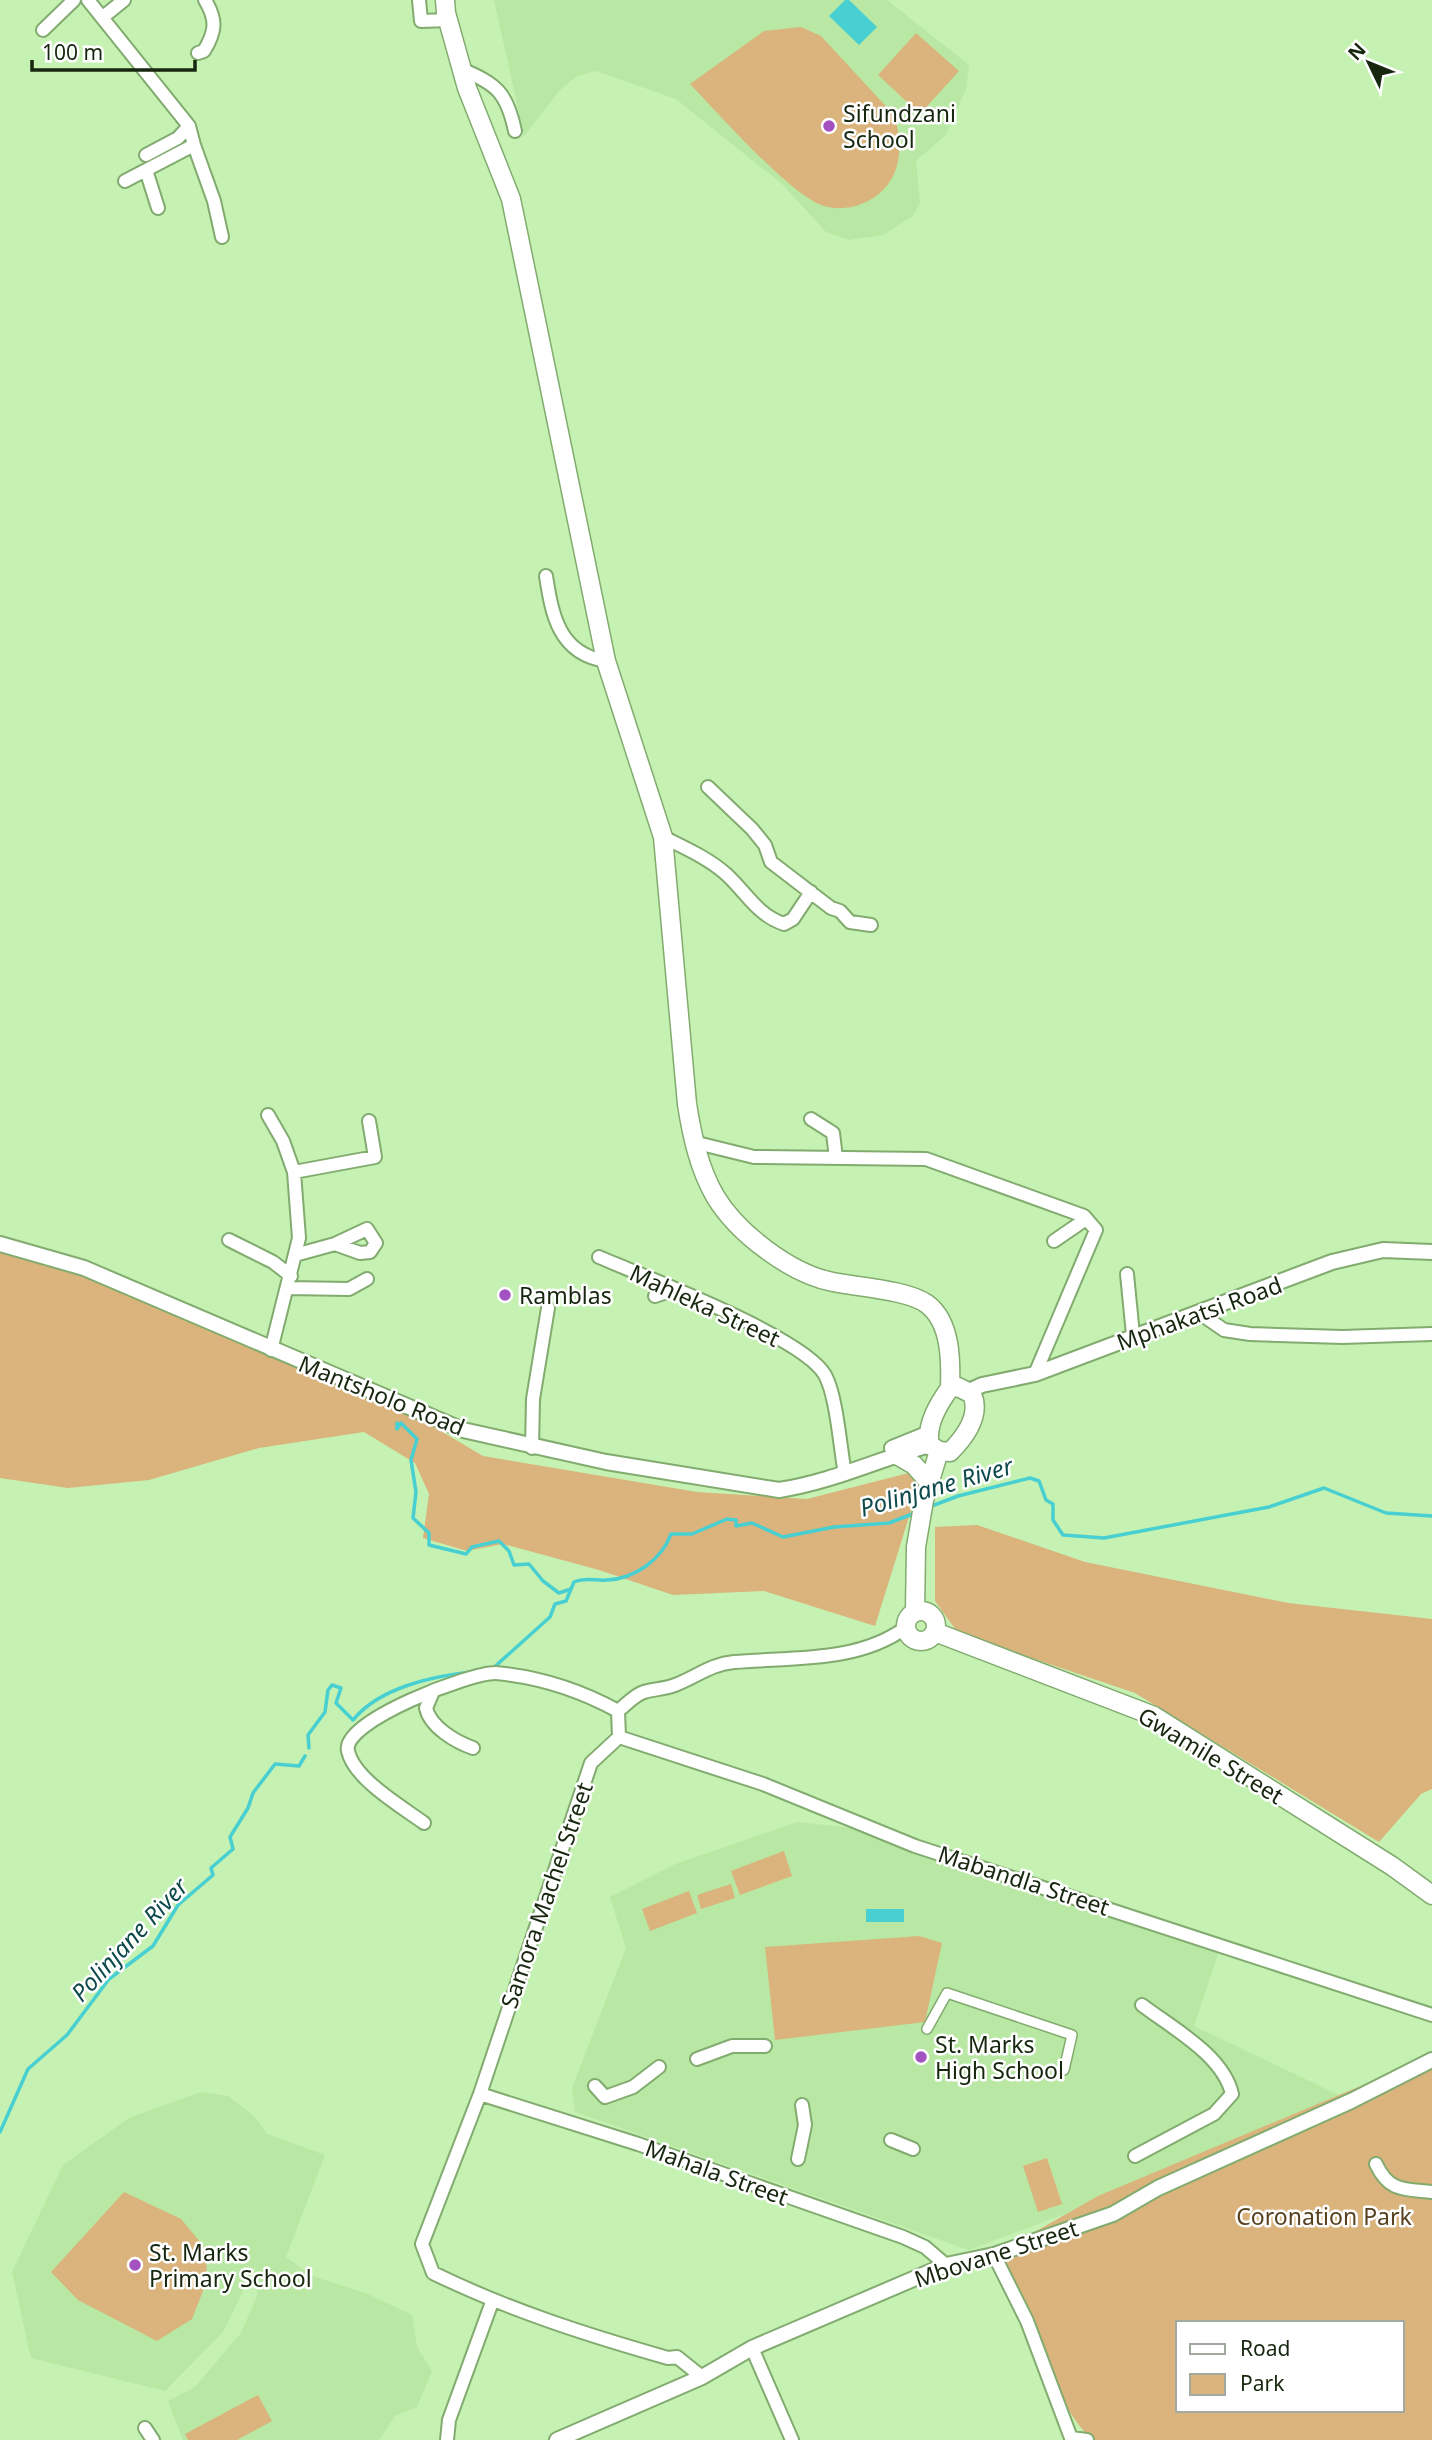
<svg xmlns="http://www.w3.org/2000/svg" width="1432" height="2440" font-family="'Noto Sans',sans-serif">
	<style>
		.built { fill: #b8e8a3 }
		.green { fill: #dab47c; fill-rule: evenodd }
		.water { fill: #48cfd1 }
		.lines { fill: none; stroke-linecap: round; stroke-linejoin: round }
		.stream { stroke: #48cfd1; stroke-width: 3.5 }
		.pedestrian-casing { stroke: #82ab6f; stroke-width: 12 }
		.minor-casing { stroke: #82ab6f; stroke-width: 16 }
		.tertiary-casing { stroke: #82ab6f; stroke-width: 18 }
		.secondary-casing { stroke: #82ab6f; stroke-width: 21 }
		.pedestrian { stroke: #fff; stroke-width: 9 }
		.minor { stroke: #fff; stroke-width: 12 }
		.tertiary { stroke: #fff; stroke-width: 14 }
		.secondary { stroke: #fff; stroke-width: 18 }
		.poi-dot { fill: #a452c2; stroke: #fff; stroke-width: 2.5 }
		.labels { text-anchor: middle; dominant-baseline: central; stroke-width: 5; stroke-linejoin: round; paint-order: stroke }
		.poi-label { font-size: 23px; fill: #17270f; stroke: #fff; text-anchor: start }
		.street-label { font-size: 23px; fill: #17270f; stroke: #fff }
		.park-label { font-size: 23px; fill: #57411f; stroke: #fff }
		.water-label { font-size: 24px; font-style: italic; fill: #0e4a4b; stroke: #fff }
	</style>
	<rect width="100%" height="100%" fill="#c5f1b2"/>
	<path class="built" d="M494 0H887L969 65 966 89 946 135 916 161 920 203 913 216 883 235 849 240 826 232 783 185 676 99 596 71 577 76 560 90 524 136Z
		M797 1822 861 1829 1219 1951 1194 2026 1351 2101 1142 2185 969 2250 575 2112 572 2088 626 1948 610 1897 673 1865Z
		M201 2092 228 2096 254 2116 267 2134 325 2155 286 2257 312 2276 368 2294 412 2315 417 2347 432 2371 417 2407 395 2416 379 2440H183L168 2401 195 2387 241 2333 257 2296 255 2266 223 2332 165 2391 31 2358 12 2272 63 2165 129 2118Z"/>
	<path class="green" d="M801 27 821 36 894 115C902 140 903 170 883 190 868 205 845 212 824 206 793 198 716 111 690 84L764 31Z
		M916 33 959 71 920 114 878 75Z
		M0 1244 20 1248 375 1392 483 1456 697 1492 807 1499 924 1469 875 1626 764 1591 673 1595 599 1570 503 1544 467 1551 423 1538 429 1494 415 1463 364 1432 259 1448 149 1480 68 1488 0 1478Z
		M977 1525 1085 1562 1288 1603 1432 1619V1789L1421 1794 1379 1842 1135 1693 958 1633 935 1601V1527Z
		M784 1851 792 1876 740 1895 731 1871Z
		M731 1884 735 1898 701 1909 697 1895Z
		M689 1891 697 1913 650 1931 642 1909Z
		M919 1936 942 1943 925 2022 775 2040 765 1947Z
		M1432 2056V2440H1093C1049 2403 1035 2306 994 2255L1098 2196ZM1178 2323H1402V2410H1178Z
		M1047 2158 1062 2204 1038 2212 1023 2166Z
		M124 2192 181 2219 206 2249 207 2281 192 2319 157 2341 78 2300 51 2272Z
		M258 2395 272 2421 237 2440H188L185 2434Z"/>
	<path class="water" d="M845 0H849L877 27 859 45 829 16Z
		M866 1909H904V1922H866Z"/>
	<g class="lines">
		<path class="stream" d="M397 1423V1429L401 1423 417 1439 411 1460 416 1492 413 1518 429 1533V1545L466 1554 472 1547 499 1541 509 1551 514 1565 529 1564 543 1581 559 1593 571 1589
			M929 1507 958 1496 1030 1478 1039 1481 1046 1500 1053 1504V1520L1063 1535 1104 1538 1269 1507 1324 1488 1386 1513 1432 1516
			M491 1670 550 1617 555 1604 566 1601 574 1582C586 1577 595 1581 607 1580 635 1579 662 1559 671 1534H692L727 1519 736 1520V1526L752 1523 783 1537 834 1527 889 1523 915 1513
			M309 1748 308 1735 325 1712 328 1690 332 1685 341 1688 336 1703 353 1720C379 1688 432 1676 472 1672
			M0 2132 28 2069 67 2035 109 1979 153 1946 178 1905 213 1875 211 1868 233 1849 230 1837 248 1808 253 1793 275 1764 299 1766 305 1756"/>
		<defs>
			<path id="pedestrian" d="M927 2029 947 1993 1072 2035 1064 2070"/>
			<path id="minor" d="M88 0 189 126 178 138 146 155
				M419 0 421 21 448 20
				M103 17 124 0
				M43 30 74 0
				M198 53 204 51C216 31 217 20 205 0
				M461 69C497 84 507 93 515 131
				M194 145 214 201 222 237
				M125 181 146 170
				M158 208 146 170 194 145 189 126
				M546 576C552 615 559 654 606 661
				M708 787 752 829 765 845 771 862 831 908 840 911 850 922 871 925
				M663 837C685 848 708 858 726 874 746 892 757 915 784 924L793 919 811 892
				M268 1115 283 1141 294 1172
				M811 1119 833 1133 836 1158
				M693 1142 754 1157 926 1159 1084 1216 1096 1230 1035 1374
				M229 1240 273 1262 291 1276
				M1054 1241 1086 1219
				M295 1255 335 1244 360 1253 370 1252 376 1243 367 1229 335 1244
				M599 1257C645 1277 804 1337 825 1375 837 1397 840 1448 845 1474
				M1127 1274 1133 1335
				M288 1288 349 1289 367 1279
				M655 1296 675 1289
				M1198 1312 1224 1330 1250 1334 1342 1337 1432 1334
				M271 1350 299 1238 294 1172 375 1157 369 1121
				M532 1448 533 1399 548 1308
				M432 1694 426 1708C430 1727 456 1742 473 1748
				M619 1737 763 1784 915 1846 1432 2015
				M424 1823C402 1807 354 1779 348 1751 341 1721 472 1672 496 1673 539 1677 580 1690 618 1711
				M697 2059 732 2046H765
				M595 2086 605 2097 633 2087 659 2067
				M480 2094 638 2144 903 2237 925 2247 946 2265
				M891 2140 913 2149
				M1135 2156 1214 2114 1232 2094C1223 2055 1172 2028 1142 2005
				M798 2159 805 2125 802 2105
				M1376 2164C1389 2192 1404 2189 1432 2192
				M994 2255 1027 2321 1071 2438 1087 2440
				M752 2348 792 2440
				M702 2377 677 2357 668 2358C587 2335 509 2310 433 2273L422 2244 480 2094 591 1763 619 1737 618 1711C626 1705 634 1695 644 1692 654 1689 665 1689 675 1685 696 1677 711 1664 734 1662 791 1657 857 1663 905 1628
				M145 2428 153 2440
				M447 2440 449 2420 492 2302"/>
			<path id="tertiary" d="M0 1244 84 1268 463 1430 606 1462 779 1490C832 1482 879 1459 930 1445
				M969 1391 982 1385 1035 1374 1332 1262 1383 1250 1432 1252
				M892 1448 929 1433
				M557 2440 702 2377 752 2348 946 2265 994 2255 1113 2214 1158 2188 1351 2101 1432 2060"/>
			<path id="secondary" d="M445 0 446 13 467 88 511 199 606 661 663 837 687 1104C692 1136 699 1168 715 1196 737 1233 791 1274 833 1282 858 1287 908 1290 927 1304 951 1322 951 1360 950 1388
				M958 1387 972 1394C981 1415 965 1437 950 1452L939 1451 930 1445C925 1426 939 1403 950 1388Z
				M895 1454 914 1465 930 1483
				M906 1626a15 15 0 1 1 30 0a15 15 0 1 1-30 0Z
				M915 1612 916 1547 924 1500 939 1451
				M935 1632 1154 1716 1392 1866 1432 1895"/>
		</defs>
		<use href="#pedestrian" class="pedestrian-casing"/>
		<use href="#minor" class="minor-casing"/>
		<use href="#tertiary" class="tertiary-casing"/>
		<use href="#secondary" class="secondary-casing"/>
		<use href="#pedestrian" class="pedestrian"/>
		<use href="#minor" class="minor"/>
		<use href="#tertiary" class="tertiary"/>
		<use href="#secondary" class="secondary"/>
	</g>
	<g class="poi-dot">
		<circle cx="829" cy="126" r="7"/>
		<circle cx="505" cy="1295" r="7"/>
		<circle cx="921" cy="2057" r="7"/>
		<circle cx="135" cy="2265" r="7"/>
	</g>
	<g class="labels">
		<g class="poi-label">
			<text x="843" y="113">Sifundzani<tspan x="843" dy="26">School</tspan></text>
			<text x="519" y="1295">Ramblas</text>
			<text x="935" y="2044">St. Marks<tspan x="935" dy="26">High School</tspan></text>
			<text x="149" y="2252">St. Marks<tspan x="149" dy="26">Primary School</tspan></text>
		</g>
		<g class="street-label">
			<text transform="translate(705 1305) rotate(25)">Mahleka Street</text>
			<text transform="translate(1199 1313) rotate(-20)">Mphakatsi Road</text>
			<text transform="translate(382 1395) rotate(22)">Mantsholo Road</text>
			<text transform="translate(1211 1755) rotate(31)">Gwamile Street</text>
			<text transform="translate(1024 1880) rotate(18)">Mabandla Street</text>
			<text transform="translate(546 1895) rotate(-71)">Samora Machel Street</text>
			<text transform="translate(717 2172) rotate(20)">Mahala Street</text>
			<text transform="translate(996 2253) rotate(-18)">Mbovane Street</text>
		</g>
		<g class="park-label">
			<text x="1324" y="2216">Coronation Park</text>
		</g>
		<g class="water-label">
			<text transform="translate(936 1486) rotate(-16)">Polinjane River</text>
			<text transform="translate(129 1939) rotate(-47)">Polinjane River</text>
		</g>
	</g>
	<rect x="1176" y="2321" width="228" height="91" fill="#ffffff" stroke="#a2a99f" stroke-width="2"/>
	<rect x="1190" y="2344" width="35" height="10" fill="#ffffff" stroke="#a2a99f" stroke-width="2"/>
	<text x="1240" y="2356" font-size="21" fill="#17270f">Road</text>
	<rect x="1190" y="2374" width="35" height="21" fill="#dab47c" stroke="#a2a99f" stroke-width="2"/>
	<text x="1240" y="2391" font-size="21" fill="#17270f">Park</text>
	<g transform="translate(1369 63) rotate(313)" stroke="#ffffff" stroke-width="5" paint-order="stroke">
	<path d="M0-5L12 26L0 18L-12 26Z" fill="#17270f"/>
	<text y="-10" font-size="19" font-weight="bold" text-anchor="middle" fill="#17270f">N</text>
	</g>
	<path d="M32 60v10h163v-10" fill="none" stroke="#17270f" stroke-width="3.5"/>
	<text x="42" y="60" font-size="21" fill="#17270f" stroke="#ffffff" stroke-width="5" paint-order="stroke">100 m</text>
</svg>
